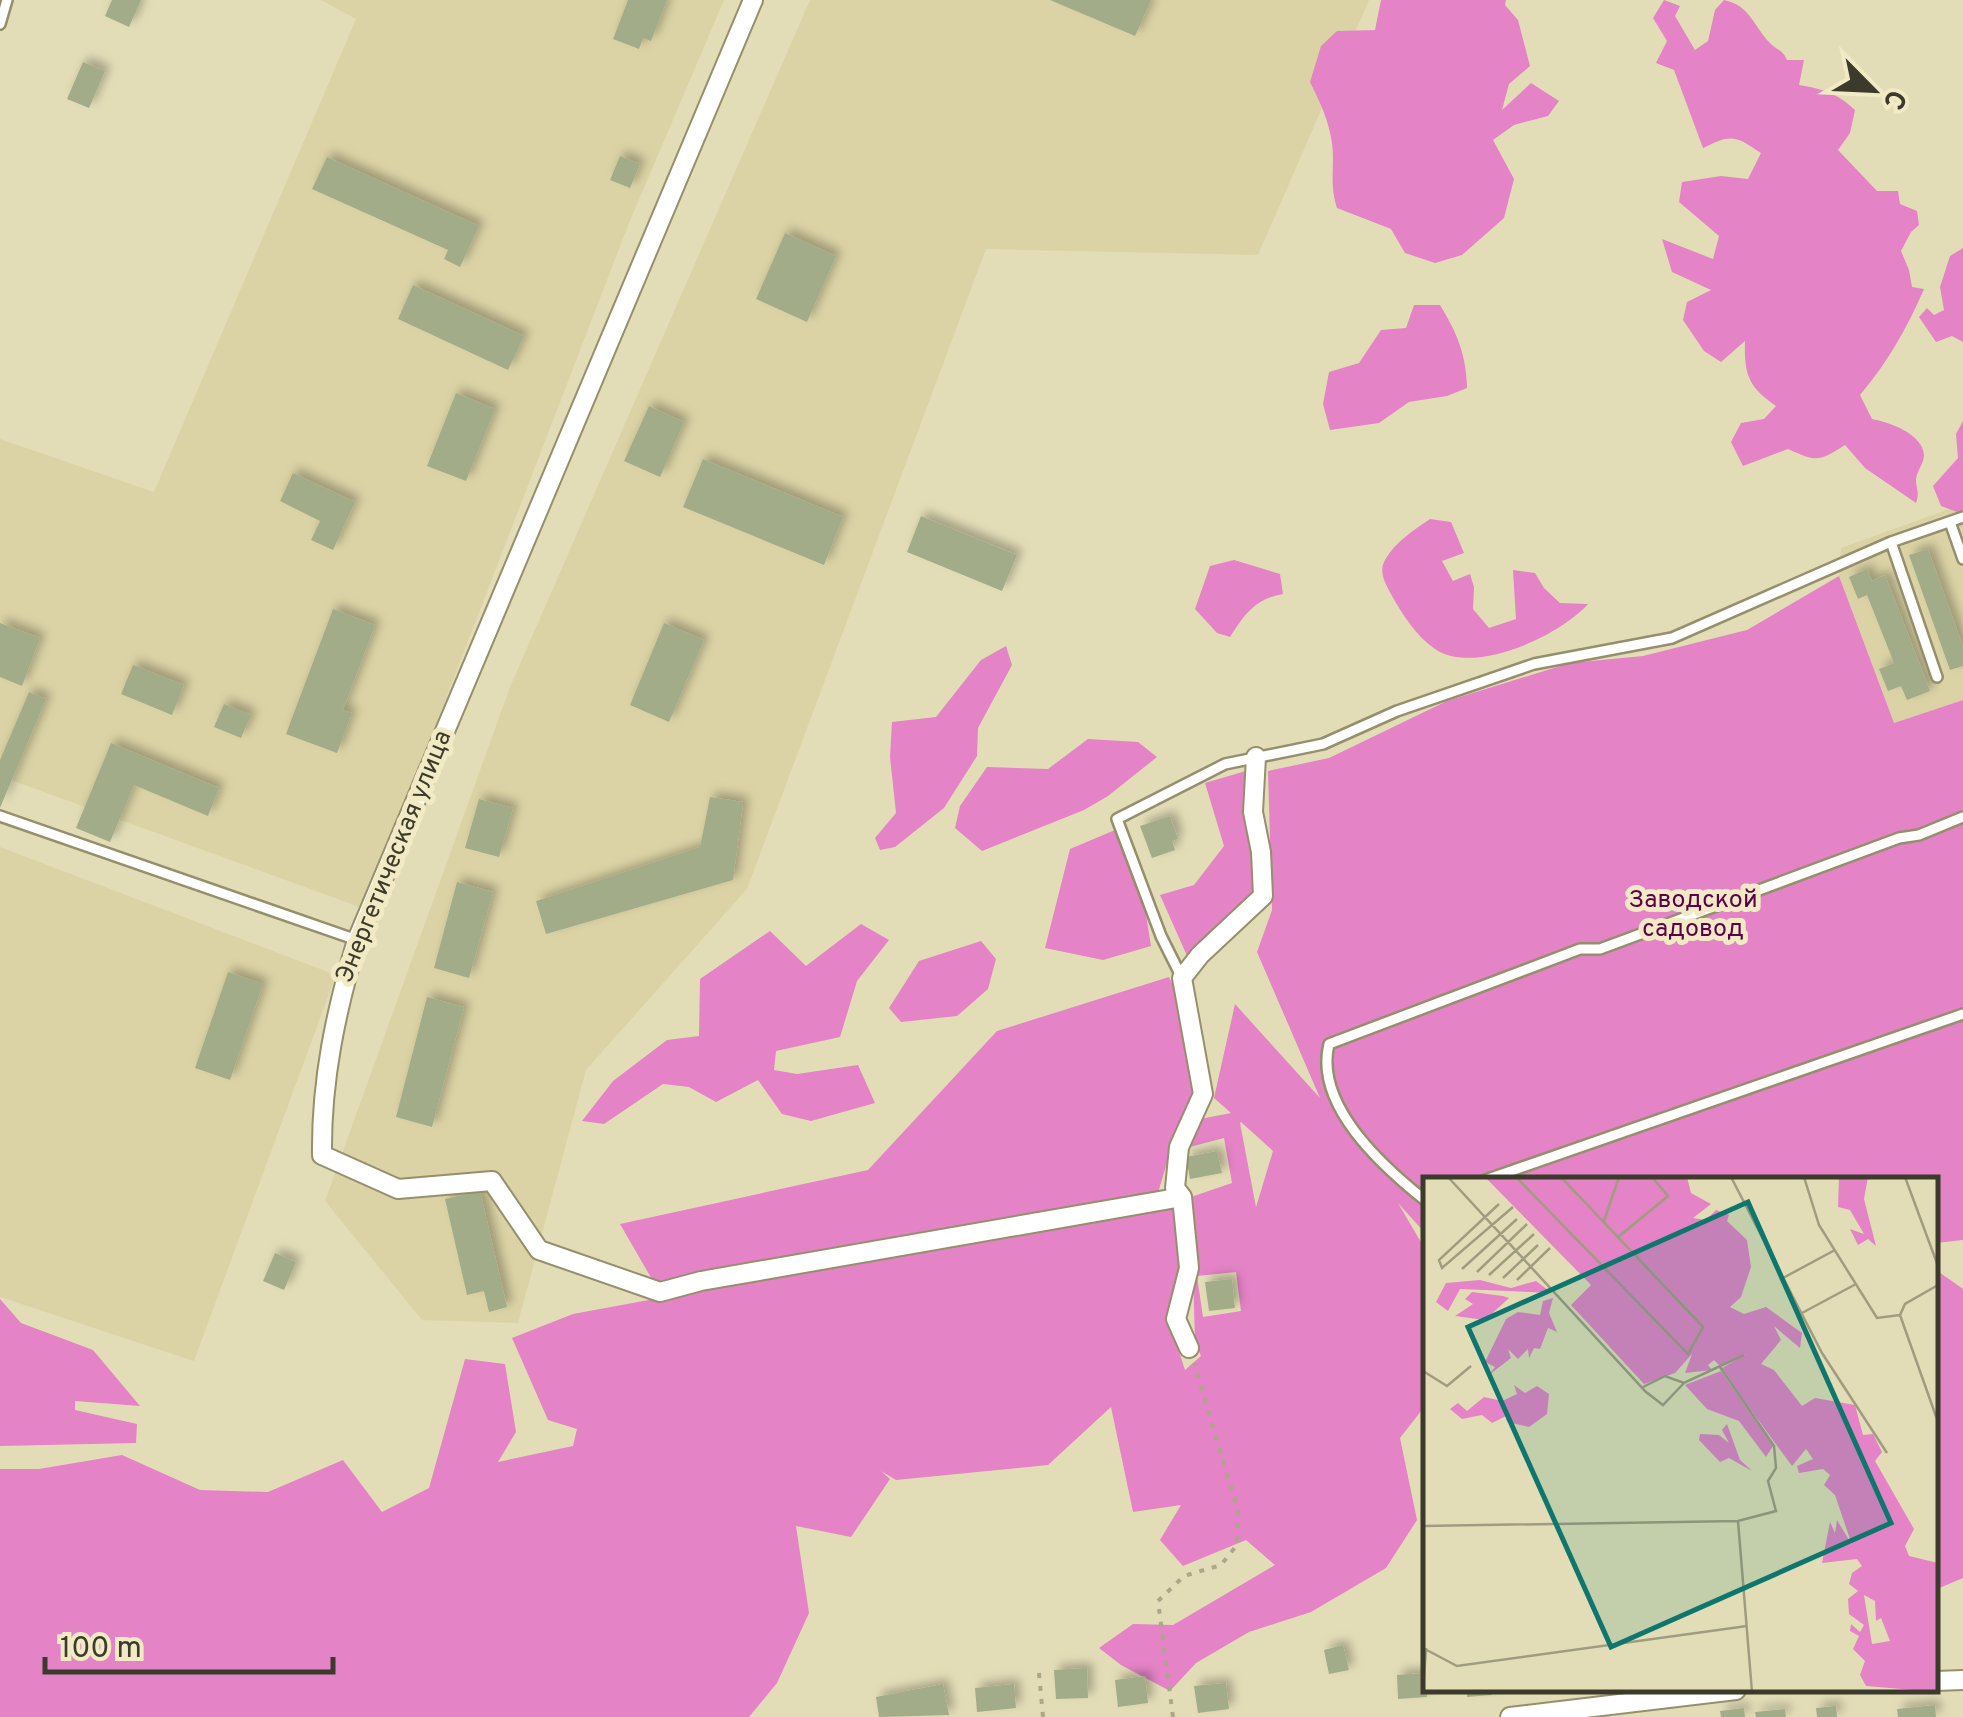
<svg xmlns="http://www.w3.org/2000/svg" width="1963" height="1717" font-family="Overpass,sans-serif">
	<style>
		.built { fill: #dbd3a5 }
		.green { fill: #e483c6; fill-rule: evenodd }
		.building { fill: #a3ac88; filter: url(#shadow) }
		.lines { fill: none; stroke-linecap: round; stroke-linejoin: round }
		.service-casing { stroke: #968f6c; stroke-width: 14 }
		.minor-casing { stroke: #968f6c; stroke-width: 22 }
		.path { stroke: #aba788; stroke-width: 4; stroke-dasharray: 5 8; stroke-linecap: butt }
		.service { stroke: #fff; stroke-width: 9 }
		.minor { stroke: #fff; stroke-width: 18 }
		.labels { text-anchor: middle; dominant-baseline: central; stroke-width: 10; stroke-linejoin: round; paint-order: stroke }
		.street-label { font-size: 25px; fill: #3c3a2a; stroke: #f1eac4 }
		.park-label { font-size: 25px; fill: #5e004b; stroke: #f1eac4 }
		.inset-road { fill: none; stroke: #a09c7f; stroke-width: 2.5 }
		.view { fill: #0f766e; fill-opacity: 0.15; stroke: #0f766e; stroke-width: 5 }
		.inset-edge { fill: none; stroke: #3c3a2a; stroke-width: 5 }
	</style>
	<defs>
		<filter id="shadow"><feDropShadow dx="5.5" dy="-5.5" stdDeviation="5" flood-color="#0004"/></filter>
	</defs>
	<rect width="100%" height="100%" fill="#e3ddb7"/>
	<path class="built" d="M321 0H724L629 223 365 909 0 776V439L154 492 356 19Z
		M810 0H1369L1258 255 986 249 747 889 586 1070 518 1323 422 1320 325 1201 510 687Z
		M1963 504V700L1894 723 1839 576 1841 548Z
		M0 847 336 975 194 1361 0 1297Z"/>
	<path class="green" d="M1381 0H1506L1505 5 1518 20 1530 66 1509 84 1502 110 1531 83 1559 101 1548 116 1514 125 1493 140 1514 179 1504 218 1462 255 1435 263 1405 253 1391 229 1337 208C1329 183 1335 168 1332 143 1329 121 1320 102 1310 82L1321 46 1337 31 1375 30Z
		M1664 0 1680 6 1675 16 1695 50 1708 41 1715 10 1724 0C1750 5 1754 27 1770 43 1778 51 1782 49 1787 60H1804L1799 85C1823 89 1837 93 1855 110L1850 133 1838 150 1877 191H1898L1900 204 1917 211 1919 225 1911 232 1901 251 1909 270 1912 287 1924 289C1907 328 1888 362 1860 395L1872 419C1889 422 1923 434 1924 455 1924 463 1917 471 1916 479 1916 489 1920 492 1916 503L1865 468 1845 445C1818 462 1817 462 1788 449L1743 466 1731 442 1741 423 1764 419 1776 406C1748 387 1744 374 1745 341L1721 362 1704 351 1683 320 1687 302 1711 290 1672 272 1662 239 1713 259 1719 236 1679 202 1682 182 1721 176 1748 179 1761 153C1735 135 1731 134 1703 148L1674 70 1656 63 1667 41 1653 18Z
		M1963 248V342L1952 336 1936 342 1919 317 1927 308 1934 315 1944 310 1940 287 1950 256Z
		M1414 305H1440C1457 333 1466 354 1467 388L1447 396 1409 402 1379 423 1330 430 1323 404 1329 372 1359 363 1381 330 1406 328Z
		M1963 421V510L1957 512 1941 506 1933 486 1958 458 1956 434Z
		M1430 519 1451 522 1464 553 1442 561 1453 581 1470 574 1474 587 1473 609 1489 628 1516 619 1513 570 1535 573 1544 588 1560 603 1588 604C1561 635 1474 676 1435 649 1416 636 1403 615 1392 596 1386 584 1378 573 1385 560 1395 542 1414 530 1430 519Z
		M1234 560 1280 574 1283 594C1255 599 1245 614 1230 637L1217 633 1195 609 1210 566Z
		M1839 576 1894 723 1963 700V1240L1936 1243V1180H1426L1425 1233 1398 1203 1425 1249V1406L1400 1438 1417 1520 1386 1568 1311 1612 1249 1632 1196 1663 1170 1691 1121 1665 1099 1648 1133 1624 1173 1625 1275 1565 1246 1540 1183 1566 1160 1540 1181 1505 1133 1512 1111 1407 1048 1465 896 1480 881 1471 890 1479 851 1537 796 1526 809 1613 777 1683 749 1717H0V1469H39L122 1455 200 1490 268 1492 343 1460 382 1512 429 1488 465 1359 505 1364 516 1432 498 1462 573 1446 577 1429 548 1420 512 1338 573 1314 947 1245 1175 1207 1182 1287 1168 1318 1185 1370 1201 1356 1195 1342 1191 1197 1232 1183 1224 1138 1186 1148 1200 1119 1231 1113 1214 1098 1235 1004 1320 1098 1257 952 1272 910 1268 771 1329 758 1447 701 1570 663 1643 656 1747 630ZM1241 1122 1273 1151 1256 1207 1240 1123ZM1236 1272 1241 1311 1203 1317 1197 1276Z
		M1006 646 1012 665 978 728 977 756 944 808 895 847 880 850 875 838 896 813 890 757 892 722 936 717 981 660Z
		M1088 739 1138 742 1157 757 1108 796 1084 810 982 851 955 828 960 806 987 767 1048 769Z
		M1249 770 1245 807 1255 891 1188 958 1160 895 1194 885 1224 846 1205 783Z
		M1115 830 1144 902 1151 946 1103 960 1045 948 1070 849Z
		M861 924 889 940 857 981 840 1037 776 1051 774 1070 797 1074 858 1065 875 1103 811 1121 782 1114 758 1080 716 1102 689 1087 663 1084 604 1124 582 1121 613 1081 667 1040 699 1036 700 979 770 931 806 966Z
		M981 941 996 959 988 989 957 1016 901 1022 889 1008 919 961Z
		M1169 977 1187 1016 1197 1083 1177 1129 1158 1193 657 1288 620 1224 868 1170 997 1031Z
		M1936 1259 1939 1272 1963 1289V1578L1937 1589Z
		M0 1299 21 1323 93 1350 140 1406 75 1401V1410L137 1424 136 1443 0 1446Z"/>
	<path class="building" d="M112 0H141L129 27 105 16Z
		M628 0H667L651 41 643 38 639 49 613 39Z
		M1050 0H1151L1135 36Z
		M83 62 105 71 89 108 67 99Z
		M620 156 640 164 630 188 610 180Z
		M327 157 479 226 460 267 444 259 448 250 312 189Z
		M785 233 836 256 807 322 756 299Z
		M413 285 524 336 508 370 398 319Z
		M456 393 495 409 466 481 427 466Z
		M649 406 684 422 660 477 624 461Z
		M703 459 843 517 824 565 683 507Z
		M293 473 355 502 333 550 311 540 320 521 280 501Z
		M921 516 1017 555 1002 591 907 552Z
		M1928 549 1963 647V666L1950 670 1909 555Z
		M1867 569 1872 581 1885 575 1930 691 1907 700 1901 686 1888 691 1879 669 1894 663 1867 595 1858 599 1849 577Z
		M333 609 375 625 343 710 352 713 337 753 286 734Z
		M0 623 40 638 22 686 0 677Z
		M664 623 704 640 669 722 630 705Z
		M133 665 184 685 172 715 121 694Z
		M29 692 46 699 0 808V760Z
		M224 704 251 715 241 738 214 727Z
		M111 743 219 788 208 816 134 785 110 842 76 828Z
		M710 797 743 802 733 880 546 934 536 901 700 847Z
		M479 799 513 808 499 857 465 848Z
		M1170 816 1178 839 1172 841 1175 850 1152 858 1140 826Z
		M457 882 493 892 469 978 434 968Z
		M228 972 263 984 230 1080 195 1068Z
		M427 997 464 1007 432 1127 396 1117Z
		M1217 1151 1222 1173 1190 1179 1186 1157Z
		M480 1191 507 1307 489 1312 484 1291 467 1295 445 1199Z
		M275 1253 296 1262 284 1290 263 1281Z
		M1232 1279 1235 1308 1209 1311 1205 1282Z
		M1343 1645 1349 1670 1329 1674 1324 1650Z
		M1087 1668 1088 1698 1056 1699 1054 1670Z
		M1426 1673 1427 1697 1398 1699 1397 1675Z
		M1145 1676 1148 1703 1118 1707 1115 1680Z
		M1226 1683 1229 1709 1198 1713 1194 1686Z
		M943 1684 949 1715 879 1717 876 1697Z
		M1014 1684 1016 1708 977 1712 975 1688Z
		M1467 1690H1492V1695L1467 1697Z
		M1935 1705 1936 1717H1898L1897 1709Z
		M1836 1706 1837 1717H1817L1816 1708Z
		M1744 1708 1745 1717H1721L1720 1711Z
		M1785 1709 1786 1717H1756L1755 1712Z"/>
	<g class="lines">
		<defs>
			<path id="service" d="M0 24 7 0
				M1950 522 1963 559
				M1891 542 1937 677
				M0 816 357 940
				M1182 978 1161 936 1117 819 1225 764 1323 744 1397 711 1534 664 1672 638 1891 542 1963 517
				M1485 1180 1963 1014
				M1426 1201C1382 1166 1314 1105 1329 1044L1580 949H1600L1899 838 1919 835 1963 817"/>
			<path id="minor" d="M753 0 357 940C336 1011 321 1080 322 1155L398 1189 492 1181 539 1250 660 1292 701 1281 1182 1197
				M1189 1348 1176 1319 1189 1268 1182 1197 1175 1188 1179 1147 1203 1094 1182 978 1200 955 1263 896 1261 852 1253 812 1256 757
				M1936 1681 1963 1680
				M1510 1717 1736 1690"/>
		</defs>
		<use href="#service" class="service-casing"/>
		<use href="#minor" class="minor-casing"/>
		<path class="path" d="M1039 1673 1043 1717
			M1173 1717 1158 1601 1184 1576 1221 1565 1237 1545 1238 1511 1194 1363"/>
		<use href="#service" class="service"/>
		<use href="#minor" class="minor"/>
	</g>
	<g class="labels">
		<g class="street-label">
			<text transform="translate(395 857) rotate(-68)">Энергетическая улица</text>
		</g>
		<g class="park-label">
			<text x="1693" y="901">Заводской<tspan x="1693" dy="29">садовод</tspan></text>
		</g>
	</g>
	<g transform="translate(1423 1177)">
		<rect width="515" height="515" fill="#e3ddb7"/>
		<path d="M62 0H264L268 16 288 27 270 41 283 43 293 33 306 38 304 44 324 63 328 90 318 120 307 130 321 137 343 130 379 156 377 171 351 149 358 163 338 187 351 193 379 229 392 221 432 228 440 258 450 257 459 275 452 284 491 352 482 369 486 379 515 386V515L443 509 437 498 442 484 430 472 436 459 427 454 428 447 437 455 441 448 426 437 425 422 435 414 426 407 429 396 439 389 434 382 399 386 407 345 412 356 414 343 429 368 412 318 401 308 407 298 400 292 376 296 374 289 390 282 383 272 369 289 322 225 299 191 324 177 297 189 291 183 285 188 289 193 262 196 269 177 252 196 221 207 148 128 168 108ZM441 418 452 424 453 444 458 441 467 464 449 467ZM416 0H445L441 22 453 69 445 62 435 68 427 52 441 57 427 33 415 30ZM57 103 88 111 113 104 129 116 37 112 25 134 13 125 23 106ZM49 115 80 119 86 121 62 143 32 139 50 127 42 122ZM130 121 126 136 134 155 125 151 117 172 111 171 106 181 105 172 95 182 85 172 88 181 66 198 72 190 62 185 83 142 95 135 117 138 120 124ZM298 194 350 269 343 280 316 244 284 232 262 208ZM91 208 102 216 114 209 126 217 124 237 106 250 84 245 83 239 69 246 59 238 39 242 27 232 35 226 44 234 61 220 79 224 94 217ZM304 247 317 283 329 294 306 281 297 285 276 263 277 257 296 258 306 266 299 253Z" fill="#e483c6" fill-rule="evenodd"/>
		<path class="inset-road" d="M25 0 223 215 240 228 261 206M93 0 265 177 280 150 138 0M308 0 399 176 464 276M381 0 396 48 454 141 477 138M482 0 515 89M76 27 16 83 19 91 90 30M181 44 196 0M194 61 245 19 229 0M39 92 94 42M54 95 104 47M66 98 111 57M80 101 115 68M360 101 412 73M94 103 127 71M515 108 482 127 477 138 515 245M379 136 433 107M0 194 24 209 48 189M220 210 242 199 261 206 321 178M315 344 329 515M0 349 315 344 353 334 345 304 353 291 351 269 297 190M0 471 34 489 324 449M0 515 3 471"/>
		<path class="view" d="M325 25 468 346 188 470 45 150Z"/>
		<rect width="515" height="515" class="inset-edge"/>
	</g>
	<g transform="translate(1873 90) rotate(114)" stroke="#f1eac4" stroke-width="8" paint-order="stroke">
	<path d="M0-8L18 38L0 25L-18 38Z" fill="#3c3a2a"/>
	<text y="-15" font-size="28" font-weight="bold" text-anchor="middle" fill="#3c3a2a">С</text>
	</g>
	<path d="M45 1657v15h288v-15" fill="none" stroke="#3c3a2a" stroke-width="5"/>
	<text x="60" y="1657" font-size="30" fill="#3c3a2a" stroke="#f1eac4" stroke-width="8" paint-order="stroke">100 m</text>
</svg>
